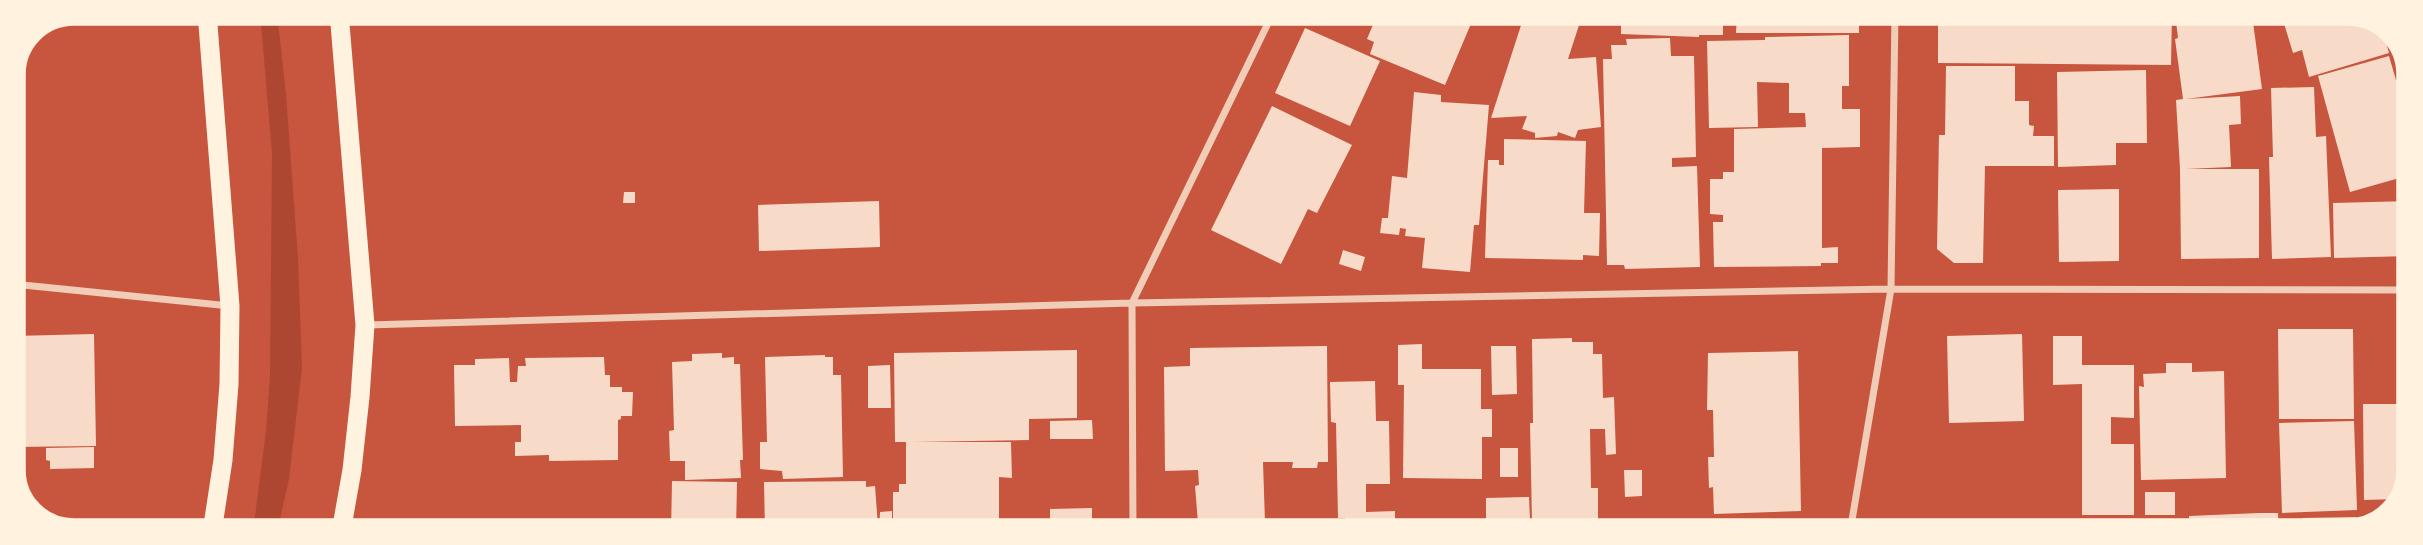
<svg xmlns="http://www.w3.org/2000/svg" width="2423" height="545" font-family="'Varela Round',sans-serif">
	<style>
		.green { fill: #ae4732 }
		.building { fill: #f7dbc8 }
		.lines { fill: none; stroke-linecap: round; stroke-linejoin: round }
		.minor { stroke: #f1ccb7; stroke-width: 7 }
		.trunk { stroke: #fff3e0; stroke-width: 19 }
		.rim { fill: none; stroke: #fff3e0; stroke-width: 3.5 }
	</style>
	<rect width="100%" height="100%" fill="#c8553d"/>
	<path class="green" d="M260 12H277L286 94 298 258 302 368 289 479 277 532H253L266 431 270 376 272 153Z"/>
	<path class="building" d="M1388 13H1460L1473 19 1445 85 1370 54 1374 42 1367 39 1375 20 1384 24Z
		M1525 13H1583L1568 59 1596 57 1601 127 1578 130 1575 138 1558 132 1557 136 1535 138V133L1522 129 1527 116 1491 118Z
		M1643 13H1723V35H1699V37L1621 34V16H1643Z
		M1737 13H1859V33H1736Z
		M1938 13H2172L2171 65 1938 63Z
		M2175 13 2230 18 2241 17 2242 23 2253 22 2262 89 2186 99 2240 96 2241 124 2229 125 2231 167 2186 169H2259V258L2181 259 2180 169 2176 100 2183 99 2175 39 2178 38Z
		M2292 13 2361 14 2383 26 2382 27 2389 53 2309 77 2302 50 2293 53 2282 17Z
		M1305 28 1380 61 1350 126 1275 93Z
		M1849 35V86H1842V109H1860V147L1822 148V248L1838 247V263H1821V266L1714 267 1713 222H1723V215L1710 214V179H1723V172H1734V129L1806 127 1805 113H1789V83L1757 82 1758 127 1709 128 1707 41 1765 40V37Z
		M1670 38 1671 56H1694L1696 157 1672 158V167L1697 166 1700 267 1625 269 1624 265H1607L1603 59H1612L1611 45H1627L1626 39Z
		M2389 56 2396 80 2405 78 2410 97V175L2350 192 2318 76Z
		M1946 66H2015V101H2029V125L2034 126 2033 136H2054V166H1985L1983 263H1954L1937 249 1939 135H1945Z
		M2146 70 2147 143H2116V165L2058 167 2057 72Z
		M2314 87 2316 137 2326 136 2331 257 2272 259 2269 157H2273L2271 88Z
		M1414 92 1441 95V102L1489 105 1479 225H1474L1470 272 1422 268 1425 238 1405 236 1406 229 1400 228 1399 235 1380 233 1382 218H1388L1392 176 1407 178Z
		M1272 106 1352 145 1317 213 1308 209 1281 264 1211 230Z
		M1504 139 1586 141 1584 213H1600L1599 256 1583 255V260L1485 258 1488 160H1499V165H1504Z
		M2119 189V261L2059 262 2058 190Z
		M624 192H635V203H623Z
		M879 201 880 247 759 251 758 205Z
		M2410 201V256L2334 258 2333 203Z
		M1343 250 1365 257 1361 271 1339 264Z
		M2278 329H2353L2354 419H2279Z
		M94 334 96 446 13 447V336Z
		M2022 334 2024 421 1949 423 1947 336Z
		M2053 336H2082V365H2134V418L2111 417V444H2134V515H2082V384L2053 385Z
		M1572 338V342H1593V354H1602L1603 398 1614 397 1616 454 1606 455 1605 429H1590L1591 488H1598V520L1532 522 1530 423H1533L1532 339Z
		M1422 344V369H1481V409H1492V437H1482V479L1403 478 1404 385H1398V345Z
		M1327 346 1328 462H1318L1317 468H1292L1293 462H1263L1265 522 1198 523 1195 486 1199 485 1198 470 1165 471 1164 367 1190 366V348Z
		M1491 346H1516L1517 394 1492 395Z
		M1077 350V418L1029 419V440L913 442H1011L1012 478 999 477V530L893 532V492H899V484H906V442H895L894 353Z
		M1798 351 1801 511 1714 514 1713 487 1709 488 1708 457H1714L1713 410H1707L1708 353Z
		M722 353V358L734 357V364H740L743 460H740L741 478 685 480V461H670L669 431 674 430 672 362 692 361V354Z
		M825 355V357H833V375H841L843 477 783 479 782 471 760 469V442H767L765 357Z
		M604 357 605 375H610V387H622V392H633L632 416H621V419L618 420V460L549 461V455L515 456V442H521V425L455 426 454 365H475V359L509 358 510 382H517L518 366H526L525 358Z
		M2166 363H2192V372L2224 371 2226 478 2141 480 2139 386 2144 387 2143 374 2166 373Z
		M890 365 891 408H868V366Z
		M1375 381 1376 421H1389L1390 484H1366V512L1395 511V532H1345V518H1338L1336 423 1331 422 1330 382Z
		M2363 404H2410L2409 483 2400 499 2364 500Z
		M1092 420 1093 439H1050V421Z
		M2354 421 2357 510 2282 513 2279 423Z
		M94 447V468L50 469V461L46 460V448Z
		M1500 448H1518V477H1500Z
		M1624 470H1642V496L1625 497Z
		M672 481 737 482 736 532H671Z
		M866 481V487L875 486 878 526H866V531L765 532 764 482Z
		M2145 492H2175V515H2145Z
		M1529 497 1530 519 1486 521V498Z
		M1092 508V530L1050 531V509Z
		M892 511V532H879L880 512Z
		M2259 513H2278L2279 533H2190L2189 516Z
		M2356 517V530L2349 533H2303L2302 518Z
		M1891 520 2187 521V533L1891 532Z
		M1787 522 1788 532H1688V525Z
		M1620 524V532H1568V525Z
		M1557 526V529L1567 528V532H1500V528Z
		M1296 527V532H1175V529Z
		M1480 527 1481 532H1405V530Z"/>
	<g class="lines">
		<path class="minor" d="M13 284 230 306
			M367 325 1132 303 1891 289 2410 290
			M1133 532 1132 303 1273 13
			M1850 532 1891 289 1895 13"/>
		<path class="trunk" d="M207 12 230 306 229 384 223 460 212 532
			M339 12 365 325 360 397 352 470 341 532"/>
	</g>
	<path d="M0 0H2423V545H0ZM74 24H2348A50 50 0 0 1 2398 74V470A50 50 0 0 1 2348 520H74A50 50 0 0 1 24 470V74A50 50 0 0 1 74 24Z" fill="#fff3e0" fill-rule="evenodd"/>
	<path class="rim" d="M74 24H2348A50 50 0 0 1 2398 74V470A50 50 0 0 1 2348 520H74A50 50 0 0 1 24 470V74A50 50 0 0 1 74 24Z"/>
</svg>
